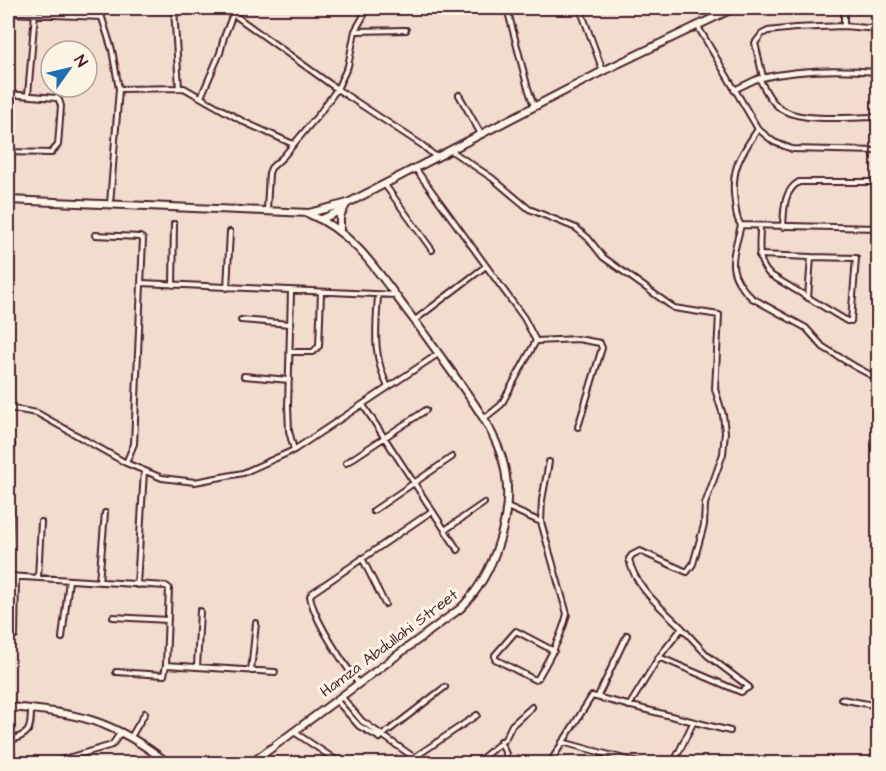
<svg xmlns="http://www.w3.org/2000/svg" width="886" height="771" font-family="'Architects Daughter',sans-serif">
	<style>
		.lines { fill: none; stroke-linecap: round; stroke-linejoin: round }
		.street-casing { stroke: #4a1f2b; stroke-width: 8 }
		.secondary-casing { stroke: #4a1f2b; stroke-width: 10 }
		.street { stroke: #fcf5e5; stroke-width: 4 }
		.secondary { stroke: #fcf5e5; stroke-width: 6 }
		.labels { text-anchor: middle; dominant-baseline: central; stroke-width: 6; stroke-linejoin: round; paint-order: stroke }
		.street-label { font-size: 16px; fill: #4a1f2b; stroke: #fcf5e5 }
	</style>
	<rect width="100%" height="100%" fill="#f2dcce"/>
	<filter id="ink" filterUnits="userSpaceOnUse"><feTurbulence type="fractalNoise" baseFrequency=".0167" numOctaves="2"/><feDisplacementMap in="SourceGraphic" scale="12" xChannelSelector="R" yChannelSelector="G"/><feConvolveMatrix kernelMatrix="1 2 1 2 8 2 1 2 1" color-interpolation-filters="sRGB"/></filter>
	<g filter="url(#ink)">
		<g class="lines">
			<defs>
				<path id="street" d="M99 8 112 50 119 89 110 204
					M174 8 179 88
					M220 8 233 14 337 89 422 145 436 157
					M507 8 527 85 534 106
					M580 8 603 71
					M8 13 102 17
					M697 25 758 129 774 142 792 149 878 151
					M844 26V8
					M356 31 406 30
					M763 77 755 43 762 34 768 31 795 28 844 26 878 29
					M762 78C799 69 841 69 878 72
					M119 89 184 88 244 122 293 144
					M734 90 759 78C765 90 772 105 785 111 805 122 854 117 878 117
					M8 94 56 98 59 100 61 106 58 145 51 153 8 152
					M28 95 35 13
					M459 95 481 134
					M201 97 220 53 224 37 233 14 234 8
					M758 129C740 156 730 169 735 203 736 211 736 219 741 225L878 228
					M450 150 492 178 529 209 576 228 588 238 603 257 674 308 719 315 715 389 723 415 725 432 723 454 705 504 704 525 693 564 687 572 640 551 632 555 629 559C635 588 662 608 682 628
					M415 168 524 318 536 341
					M385 185 432 250
					M267 210 269 173 271 168 283 157 319 114 337 89 348 66 355 31 368 8
					M741 225C733 258 724 272 752 298L806 328 823 347 854 366 878 379
					M760 227C760 245 756 260 769 274L847 321H851L856 258 811 257
					M783 227C784 211 783 191 799 182H878
					M95 235 140 237 143 239 134 444 126 463
					M759 255 811 257 808 298
					M142 283 395 295
					M173 285 174 224
					M227 288 230 232
					M291 291 288 406 289 431 294 450
					M378 295C376 331 372 353 388 387
					M241 320 290 324
					M415 320 486 266
					M536 341 578 339 600 343 602 348 578 427
					M290 352H313L319 346 321 292
					M244 376 289 380
					M363 405 458 550
					M8 408 37 413 126 463 162 478 195 482 243 473 294 450 438 354
					M485 418 501 405 536 341
					M549 462 542 500 541 522 567 614C561 638 550 657 538 678L535 680 495 659V655L516 631 554 651
					M346 463 426 410
					M507 507 541 522
					M373 511 452 457
					M445 530 484 503
					M362 558 385 604
					M8 571 12 443
					M8 576 166 586 169 588 166 665 164 675 116 672
					M38 578 41 522
					M99 582 105 513
					M137 585 144 471
					M113 617 168 620
					M15 635 16 577
					M62 638 69 580
					M166 665 275 672
					M197 667 200 611
					M251 671 256 623
					M358 683C343 662 314 621 310 596L312 593 432 511
					M341 696 362 721 415 758 431 764
					M598 696 627 635
					M841 699 878 706
					M336 700 359 726 380 738
					M629 706 659 657 682 628 707 655 749 687 741 692 659 657
					M294 732 342 764
					M131 737 145 713
					M379 738 445 687
					M500 741 506 754 505 764
					M8 742C29 733 31 733 31 710
					M8 742 15 764
					M562 742 643 764
					M260 757 267 764
					M415 757 477 715
					M47 764 112 745 121 732
					M475 764 505 739 512 725 532 707
					M549 764 592 696 730 731
					M673 764 693 723
					M825 764 834 762 850 764"/>
				<path id="secondary" d="M8 200 309 213 348 203 603 71 734 8
					M322 219 342 210
					M340 230V216L347 203
					M8 707C76 712 114 720 169 764
					M250 764 461 608C480 589 491 568 499 542 521 474 497 435 459 382 443 360 427 337 411 316 381 277 356 233 309 214"/>
			</defs>
			<use href="#street" class="street-casing"/>
			<use href="#secondary" class="secondary-casing"/>
			<use href="#street" class="street"/>
			<use href="#secondary" class="secondary"/>
		</g>
	</g>
	<g class="labels">
		<g class="street-label">
			<text transform="translate(389 643) rotate(-37)">Hamza Abdullahi Street</text>
		</g>
	</g>
	<rect width="886" height="771" fill="none" stroke="#fcf5e5" stroke-width="30"/>
	<rect x="15" y="15" width="856" height="741" fill="none" stroke="#4a1f2b" stroke-width="2" filter="url(#ink)"/>
	<g transform="translate(69 69) rotate(56)"><circle r="28" fill="#fcf5e5" stroke="#b59f9b" stroke-width="1.5"/>
	<path d="M0-4.5L10 22L0 15L-10 22Z" fill="#1f6fb2"/>
	<text y="-9" font-size="16" font-weight="bold" text-anchor="middle" fill="#4a1f2b">N</text>
	</g>
</svg>
